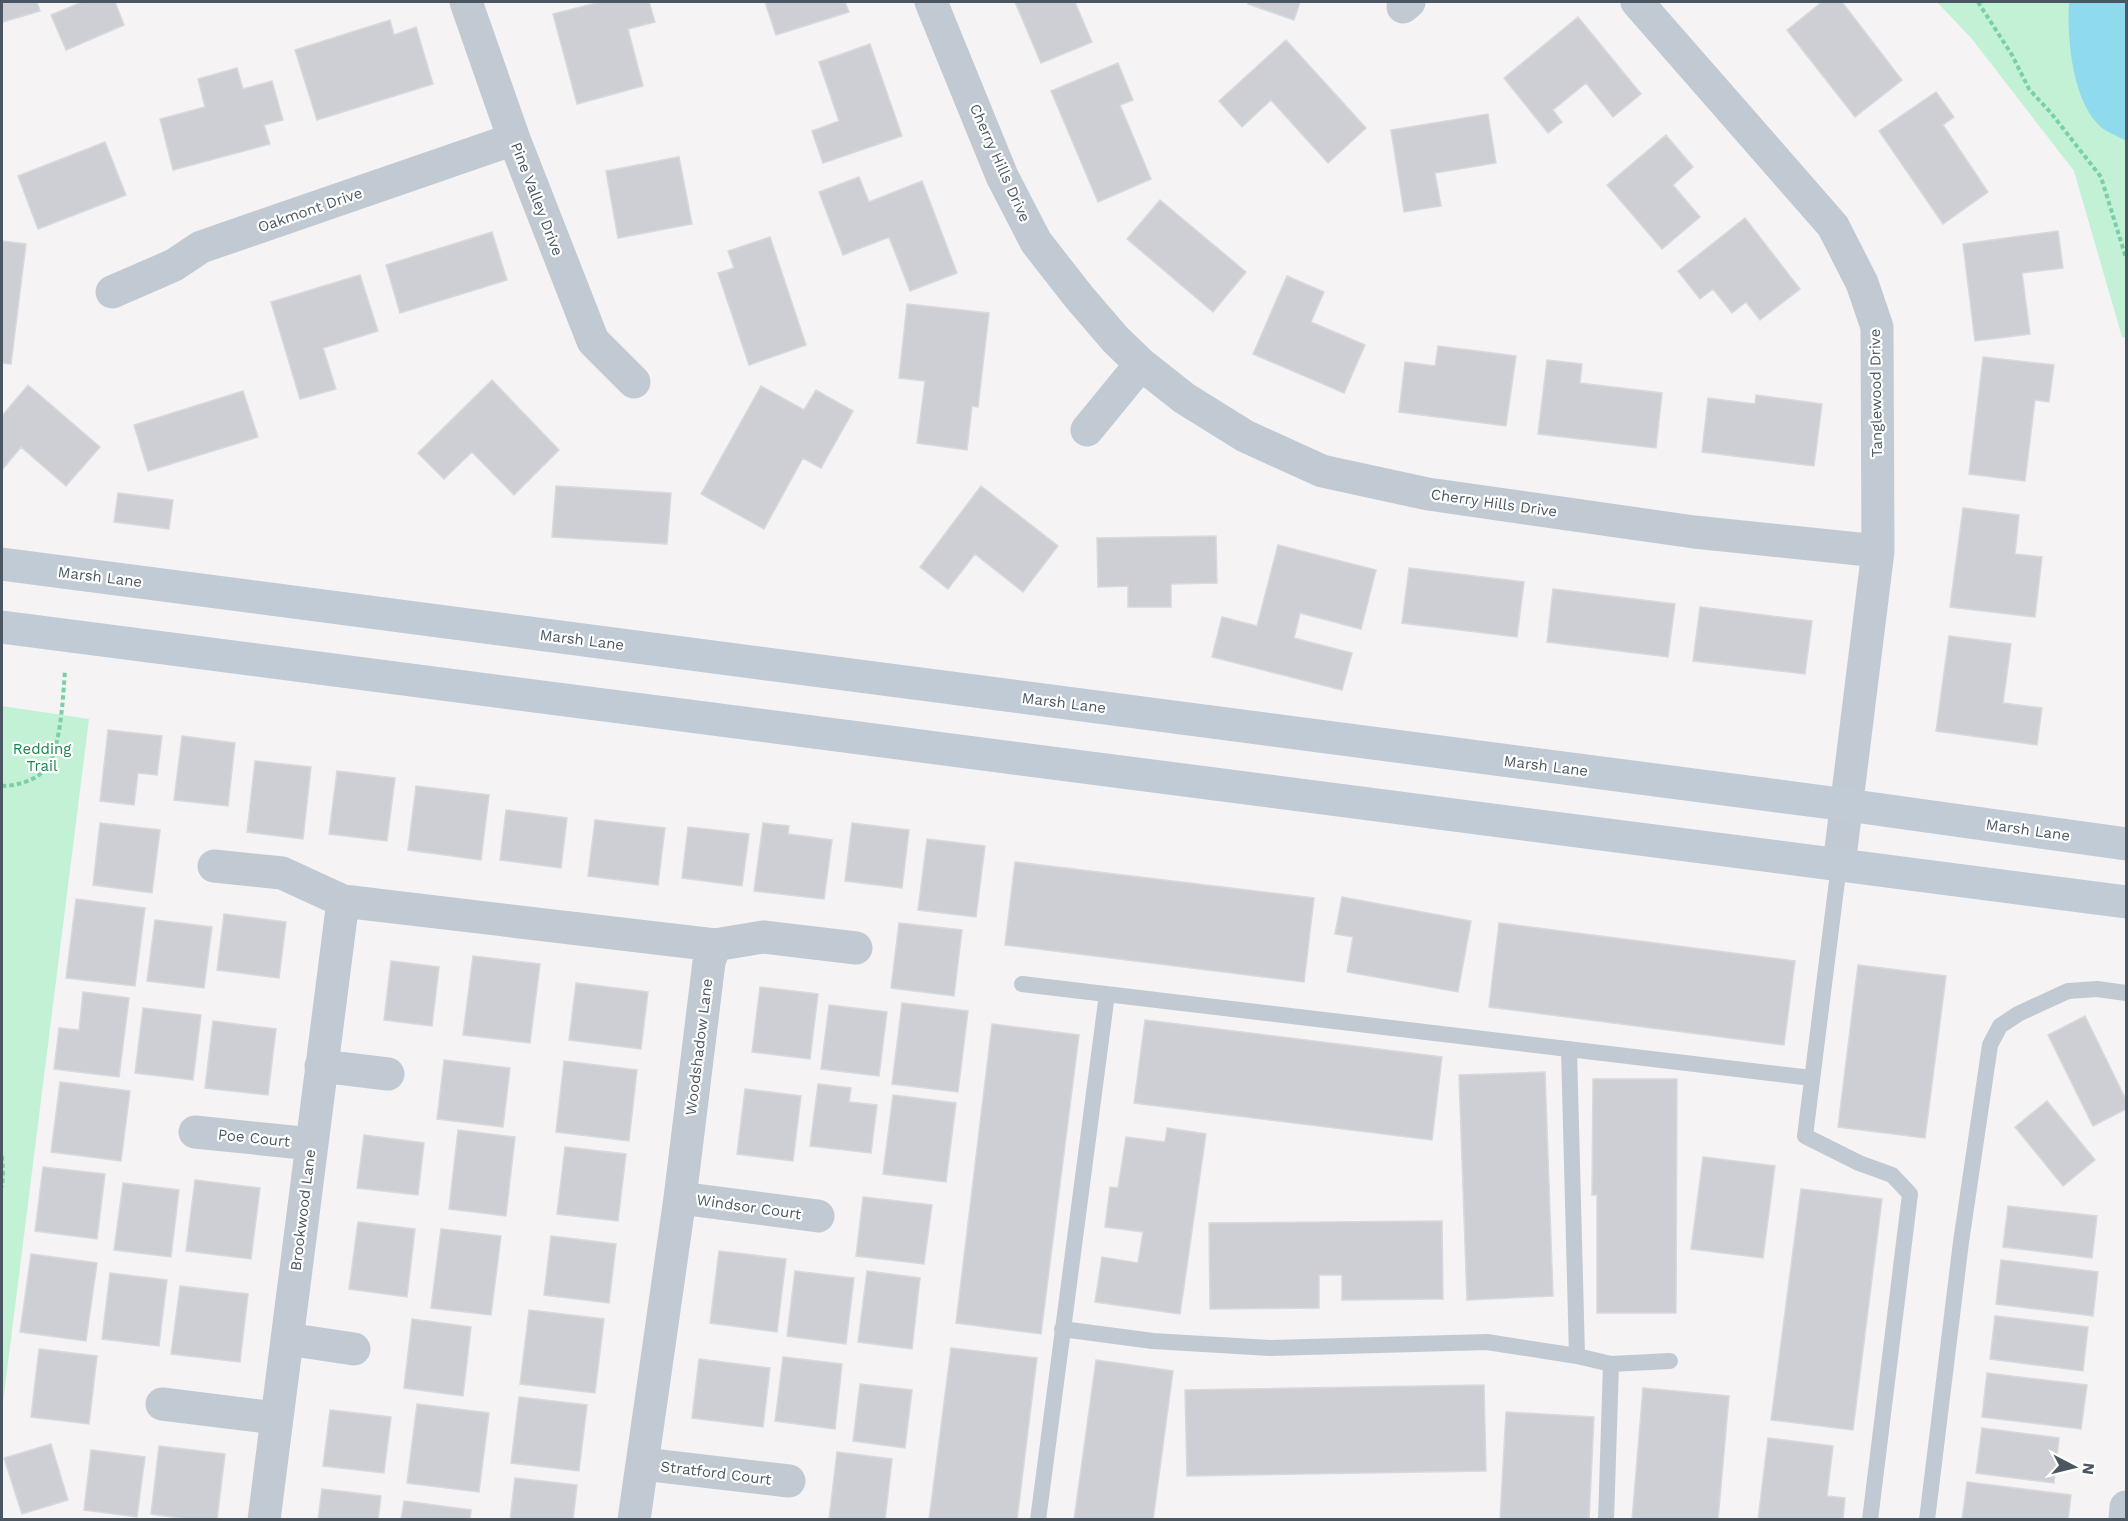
<svg xmlns="http://www.w3.org/2000/svg" width="2128" height="1521" font-family="'Work Sans',sans-serif">
	<style>
		.green { fill: #c3f1d5 }
		.water { fill: #90daee }
		.building { fill: #cdcfd5; stroke: #d7d9de; stroke-width: 1.5 }
		.lines { fill: none; stroke-linecap: round; stroke-linejoin: round }
		.path { stroke: #7ad0a6; stroke-width: 4; stroke-dasharray: 4.5 3; stroke-linecap: butt }
		.lane { stroke: #c1cad2; stroke-width: 16 }
		.street { stroke: #c1cad2; stroke-width: 33 }
		.secondary { stroke: #c1cbd6; stroke-width: 33 }
		.labels { text-anchor: middle; dominant-baseline: central; stroke-width: 4.5; stroke-linejoin: round; paint-order: stroke }
		.street-label { font-size: 15px; fill: #4a5661; stroke: #fff }
		.park-label { font-size: 15px; fill: #17864f; stroke: #fff }
	</style>
	<rect width="100%" height="100%" fill="#f5f3f3"/>
	<path class="green" d="M1937 2H2126V338L2122 337 2074 171 1972 39Z
		M2 706 89 719 2 1410Z"/>
	<path class="water" d="M2069 2H2126V141C2120 137 2111 134 2105 130 2072 106 2067 39 2069 2Z"/>
	<path class="building" d="M2 2H37L40 11 3 22Z
		M82 2H115L124 25 66 50 51 15Z
		M600 2H649L655 22 628 29 643 86 577 104 553 14Z
		M765 2H845L849 12 776 35Z
		M1015 2H1075L1092 42 1041 63Z
		M1249 2H1300L1294 20 1248 4Z
		M1822 2H1842L1902 80 1855 117 1787 30Z
		M1578 17 1641 94 1613 117 1586 83 1553 110 1562 122 1548 133 1504 78Z
		M390 20 394 35 416 27 433 84 317 120 295 50Z
		M1286 40 1366 128 1328 163 1271 100 1242 127 1219 101Z
		M870 44 902 136 823 163 812 131 839 121 819 62Z
		M1118 63 1133 100 1120 105 1151 179 1098 202 1051 91Z
		M237 68 243 89 272 81 283 120 264 125 270 144 173 170 160 119 205 107 198 79Z
		M1936 92 1954 117 1943 125 1988 192 1943 224 1879 131Z
		M1488 114 1496 163 1435 173 1441 206 1404 212 1391 130Z
		M1666 135 1693 167 1673 185 1700 217 1662 249 1607 185Z
		M105 142 126 195 38 229 18 176Z
		M679 157 692 224 618 238 606 171Z
		M859 177 869 202 922 181 957 273 910 291 889 237 843 255 819 192Z
		M1160 200 1246 272 1213 312 1127 239Z
		M1745 218 1800 289 1760 320 1746 302 1732 313 1713 289 1700 299 1678 271Z
		M2058 231 2063 268 2022 273 2030 334 1975 341 1963 244Z
		M492 232 507 280 400 313 386 265Z
		M770 237 806 345 749 365 718 273 734 268 728 251Z
		M2 241 26 244 11 364 2 363Z
		M360 275 378 331 323 348 336 389 300 399 271 302Z
		M1287 276 1324 292 1311 322 1365 345 1344 393 1253 354Z
		M907 304 989 313 978 407 972 406 967 450 917 443 925 381 899 378Z
		M1438 346 1516 356 1506 426 1399 412 1405 362 1435 366Z
		M1983 357 2054 365 2049 402 2035 400 2025 481 1969 474Z
		M1547 360 1582 364 1580 383 1662 393 1656 448 1538 434Z
		M492 380 559 450 514 495 472 452 444 479 418 453Z
		M28 385 100 447 66 486 21 447 2 470V416Z
		M761 386 804 410 816 390 853 411 821 468 803 458 764 529 701 494Z
		M243 391 258 437 148 471 134 425Z
		M1756 395 1822 404 1814 466 1702 452 1708 398 1755 404Z
		M556 486 671 493 667 544 552 537Z
		M981 486 1058 546 1023 592 975 554 948 589 920 567Z
		M118 493 173 500 169 529 114 522Z
		M1963 508 2019 515 2015 554 2042 557 2035 617 1950 607Z
		M1216 536 1217 583 1171 584V607H1128V586L1098 587 1097 538Z
		M1278 545 1376 570 1361 629 1300 613 1294 638 1352 653 1342 690 1212 657 1222 617 1257 626Z
		M1409 568 1524 582 1517 637 1402 623Z
		M1553 589 1675 604 1668 657 1547 642Z
		M1700 607 1812 621 1805 674 1693 661Z
		M1949 636 2011 644 2003 703 2042 708 2037 745 1936 731Z
		M108 730 162 736 157 775 138 773 134 805 100 801Z
		M182 736 235 743 228 806 174 800Z
		M255 761 311 767 303 839 247 832Z
		M337 771 395 778 387 841 329 834Z
		M416 786 489 795 481 860 408 850Z
		M506 810 567 818 561 868 500 860Z
		M595 820 665 828 658 885 588 876Z
		M100 823 160 830 152 893 93 885Z
		M763 823 789 826 788 834 832 840 824 899 754 891Z
		M852 823 909 830 902 888 845 881Z
		M688 827 749 834 742 886 682 878Z
		M927 839 985 846 976 917 918 910Z
		M1015 862 1314 898 1304 982 1005 945Z
		M1342 897 1471 921 1458 992 1347 972 1353 937 1335 934Z
		M76 899 145 908 135 986 66 978Z
		M224 914 286 922 279 978 217 970Z
		M155 920 212 927 204 988 147 981Z
		M899 923 962 930 954 996 891 988Z
		M1499 923 1795 961 1784 1045 1489 1007Z
		M473 956 540 964 530 1043 463 1035Z
		M391 961 439 967 432 1026 384 1020Z
		M1858 965 1946 976 1925 1138 1838 1127Z
		M576 983 648 992 641 1049 569 1040Z
		M760 987 818 994 810 1059 752 1052Z
		M83 992 129 998 119 1077 54 1069 59 1028 79 1030Z
		M902 1003 968 1011 958 1092 892 1084Z
		M829 1005 887 1012 879 1076 821 1069Z
		M143 1008 201 1015 193 1080 135 1073Z
		M2085 1016 2126 1100V1109L2093 1126 2048 1035Z
		M1145 1020 1442 1057 1432 1140 1134 1103Z
		M213 1021 276 1029 268 1095 205 1088Z
		M992 1024 1079 1035 1041 1334 956 1323Z
		M444 1060 510 1068 503 1127 437 1119Z
		M564 1061 637 1070 629 1141 556 1132Z
		M1545 1072 1553 1296 1467 1300 1459 1075Z
		M1593 1079H1677L1676 1313H1597V1195H1592Z
		M60 1082 130 1091 121 1161 51 1152Z
		M818 1084 851 1088 849 1102 877 1105 871 1153 810 1146Z
		M745 1089 801 1096 793 1161 737 1154Z
		M893 1095 956 1103 946 1182 883 1174Z
		M2047 1101 2095 1160 2063 1186 2015 1127Z
		M1167 1128 1206 1134 1180 1314 1095 1302 1102 1257 1138 1263 1143 1232 1105 1227 1110 1187 1118 1188 1126 1137 1165 1142Z
		M458 1130 515 1137 506 1216 449 1209Z
		M364 1135 424 1143 418 1195 357 1188Z
		M565 1147 626 1154 618 1221 557 1214Z
		M1703 1157 1775 1166 1763 1258 1691 1249Z
		M43 1167 105 1174 97 1239 35 1231Z
		M195 1180 260 1188 251 1259 186 1251Z
		M123 1183 179 1190 171 1257 114 1250Z
		M1801 1189 1882 1199 1853 1430 1771 1420Z
		M863 1197 932 1205 924 1264 856 1256Z
		M2008 1206 2097 1216 2092 1258 2003 1247Z
		M1442 1221 1443 1299 1342 1300V1275H1319V1308L1210 1309 1209 1223Z
		M358 1222 415 1229 407 1297 349 1289Z
		M441 1229 501 1236 491 1315 431 1308Z
		M551 1236 616 1244 609 1303 544 1295Z
		M719 1251 786 1259 777 1332 710 1323Z
		M31 1254 97 1263 86 1341 20 1332Z
		M2001 1260 2098 1272 2093 1316 1996 1304Z
		M795 1271 854 1278 846 1344 787 1336Z
		M867 1271 920 1278 912 1349 858 1342Z
		M110 1273 167 1280 159 1346 102 1339Z
		M180 1286 248 1294 240 1362 171 1354Z
		M529 1310 604 1319 595 1393 520 1384Z
		M1995 1316 2088 1327 2083 1371 1990 1359Z
		M412 1319 471 1327 463 1396 404 1388Z
		M951 1348 1037 1358 1017 1520H929Z
		M39 1349 97 1356 89 1424 31 1417Z
		M783 1357 842 1364 835 1429 775 1421Z
		M699 1359 770 1368 763 1427 692 1418Z
		M1096 1360 1173 1371 1153 1520H1074Z
		M1987 1373 2087 1385 2081 1429 1982 1417Z
		M860 1384 912 1390 905 1448 853 1441Z
		M1484 1385 1486 1471 1187 1476 1185 1390Z
		M1643 1388 1729 1396 1718 1520H1632Z
		M519 1397 587 1405 579 1471 511 1463Z
		M417 1404 489 1413 479 1492 407 1483Z
		M330 1410 391 1417 384 1473 323 1466Z
		M1506 1412 1594 1417 1589 1520H1500Z
		M1982 1428 2059 1438 2054 1483 1976 1473Z
		M1768 1438 1833 1446 1827 1496 1845 1498 1843 1520H1758Z
		M51 1444 68 1500 22 1514 4 1458Z
		M159 1446 225 1454 217 1520H195L151 1514Z
		M91 1450 145 1457 137 1517 84 1510Z
		M837 1452 892 1459 885 1520 829 1519Z
		M515 1478 577 1485 573 1520H510Z
		M1967 1482 2071 1495 2068 1520H1962Z
		M322 1489 381 1496 378 1520H318Z
		M404 1501 471 1510 470 1520H401Z"/>
	<g class="lines">
		<path class="path" d="M1978 2 2012 55 2029 89 2051 113 2101 177 2126 258
			M2 786C17 786 38 780 47 767 61 748 63 695 65 671
			M2 1156 3 1174 2 1187"/>
		<path class="lane" d="M1839 865 1805 1136 1859 1163 1892 1175 1910 1194 1870 1520
			M1022 984 1812 1078
			M1569 1049 1577 1356
			M1062 1329 1153 1341 1270 1348 1487 1342 1577 1356 1611 1364 1670 1361
			M1038 1520 1107 994
			M1606 1520 1611 1364
			M1927 1520 1961 1242 1990 1045 2000 1026 2018 1014 2068 991 2097 989 2126 993"/>
		<path class="street" d="M466 2 514 139 593 341 634 382
			M931 2 1002 176 1036 242 1079 297 1116 340 1141 364 1184 398 1245 436 1322 471 1428 494 1694 532 1878 551
			M1637 2 1833 226 1862 283 1877 327 1878 551 1839 865
			M1403 7 1409 2
			M112 292 174 265 201 247 514 139
			M1087 430 1141 364
			M214 866 282 873 343 901 715 945 763 937 856 948
			M321 1066 388 1074
			M195 1132 312 1144
			M680 1198 818 1216
			M287 1339 354 1349
			M162 1404 276 1418
			M643 1464 789 1481
			M264 1520 343 901
			M634 1520 680 1198 709 962 715 945
			M2125 1520 2126 1507"/>
		<path class="secondary" d="M2 564 1847 805 2126 844
			M2 627 2126 902"/>
	</g>
	<g class="labels">
		<g class="street-label">
			<text transform="translate(1000 163) rotate(66)">Cherry Hills Drive</text>
			<text transform="translate(537 199) rotate(69)">Pine Valley Drive</text>
			<text transform="translate(310 210) rotate(-19)">Oakmont Drive</text>
			<text transform="translate(1876 393) rotate(-91)">Tanglewood Drive</text>
			<text transform="translate(1494 503) rotate(8)">Cherry Hills Drive</text>
			<text transform="translate(100 577) rotate(7)">Marsh Lane</text>
			<text transform="translate(582 640) rotate(7)">Marsh Lane</text>
			<text transform="translate(1064 703) rotate(7)">Marsh Lane</text>
			<text transform="translate(1546 766) rotate(7)">Marsh Lane</text>
			<text transform="translate(2028 830) rotate(8)">Marsh Lane</text>
			<text transform="translate(699 1047) rotate(-83)">Woodshadow Lane</text>
			<text transform="translate(254 1138) rotate(6)">Poe Court</text>
			<text transform="translate(749 1207) rotate(8)">Windsor Court</text>
			<text transform="translate(303 1210) rotate(-83)">Brookwood Lane</text>
			<text transform="translate(716 1473) rotate(7)">Stratford Court</text>
		</g>
		<g class="park-label">
			<text x="42" y="749">Redding<tspan x="42" dy="17">Trail</tspan></text>
		</g>
	</g>
	<rect width="2128" height="1521" fill="none" stroke="#4a5661" stroke-width="6"/>
	<g transform="translate(2074 1467) rotate(97)" stroke="#ffffff" stroke-width="4.5" paint-order="stroke">
	<path d="M0-4.5L10 22L0 15L-10 22Z" fill="#4a5661"/>
	<text y="-9" font-size="16" font-weight="bold" text-anchor="middle" fill="#4a5661">N</text>
	</g>
</svg>
